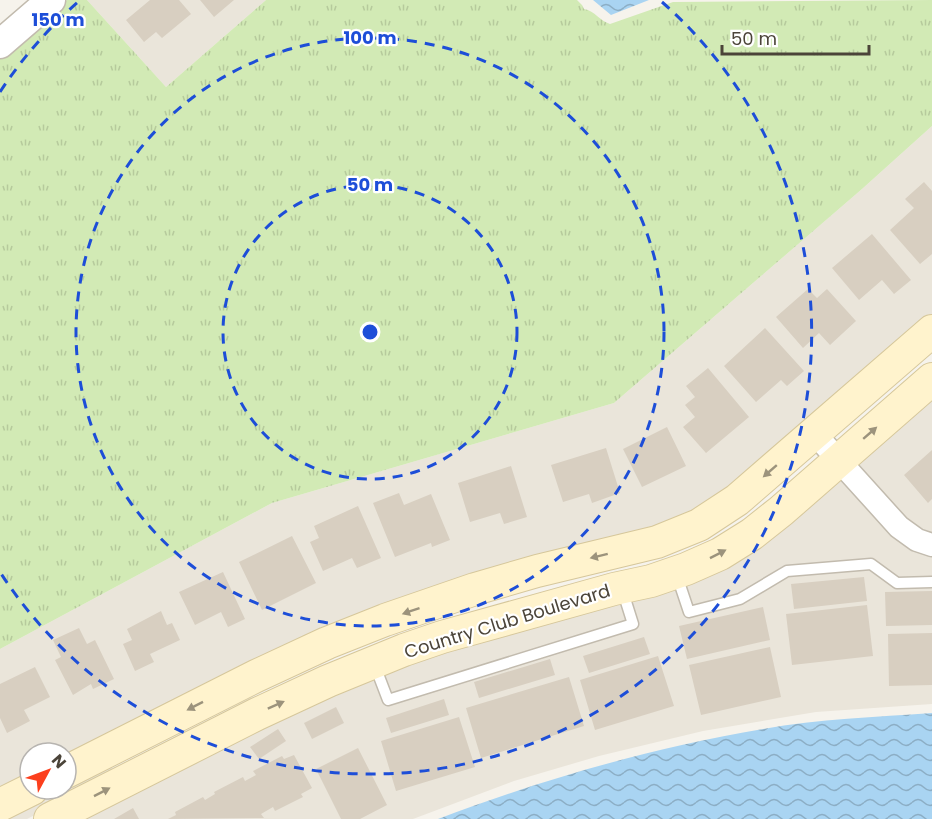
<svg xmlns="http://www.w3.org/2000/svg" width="932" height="819" font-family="Poppins,sans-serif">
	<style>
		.residential { fill: #eae5da }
		.grass { fill: url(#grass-tufts) }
		.water { fill: url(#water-waves) }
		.building { fill: #d8cfc1 }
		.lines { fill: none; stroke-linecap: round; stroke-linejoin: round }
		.service-casing { stroke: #c2bbae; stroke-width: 13 }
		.minor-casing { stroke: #c2bbae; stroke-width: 25 }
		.tertiary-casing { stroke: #c2bbae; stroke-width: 31 }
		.secondary-casing { stroke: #d6c79b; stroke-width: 34 }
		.service { stroke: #fff; stroke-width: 10 }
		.minor { stroke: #fff; stroke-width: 22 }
		.tertiary { stroke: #fff; stroke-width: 28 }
		.secondary { stroke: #fff3cd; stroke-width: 32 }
		.oneway { fill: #9c937c }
		.ring { fill: none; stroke: #1d4ed8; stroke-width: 3; stroke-dasharray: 10 8 }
		.labels { text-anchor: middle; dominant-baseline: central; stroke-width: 4.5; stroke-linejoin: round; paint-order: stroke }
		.street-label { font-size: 18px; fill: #4b4439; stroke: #fff }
		.centre { fill: #1d4ed8; stroke: #fff; stroke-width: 3 }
		.ring-label { font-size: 18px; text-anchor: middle; font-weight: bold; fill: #1d4ed8; stroke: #fff; stroke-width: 4.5; stroke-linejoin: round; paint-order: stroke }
	</style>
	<defs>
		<pattern id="grass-tufts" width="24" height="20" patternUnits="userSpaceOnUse" patternTransform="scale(1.5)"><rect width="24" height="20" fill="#d2eab5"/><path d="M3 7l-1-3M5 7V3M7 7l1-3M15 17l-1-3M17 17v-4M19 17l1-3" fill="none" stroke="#b6ca9c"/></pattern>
		<pattern id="water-waves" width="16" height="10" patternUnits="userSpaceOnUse" patternTransform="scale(1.5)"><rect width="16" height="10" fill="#a9d4f2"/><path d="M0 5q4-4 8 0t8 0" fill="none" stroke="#8caec5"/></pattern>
	</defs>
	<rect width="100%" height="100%" fill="#f6f3ec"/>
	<path class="residential" d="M87 0H266L166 87Z
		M932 126V317L713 504 66 760V753H30V778L0 794V649L272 503 614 403 862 189Z
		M932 393V704L816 712 703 731 599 756 514 781 413 819H73L261 723 407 660 653 591Z
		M109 762 115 774 27 819H0V817L55 789H66V783Z"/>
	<path class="grass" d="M67 0H87L166 87 266 0H577L582 5 584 9C595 11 600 21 610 24L673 2 932 0V126L862 189 614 403 272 503 0 649V58Z"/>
	<path class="water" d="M593 0H649L611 15Z
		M932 713V819H438C543 779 652 748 763 729 819 719 876 717 932 713Z"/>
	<path class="building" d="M150 0H179L191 14 162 38 156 32 144 42 126 20Z
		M200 0H234L214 17Z
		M924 182 932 191V254L920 264 890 230 914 208 905 199Z
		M872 234 911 280 894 294 882 280 859 300 832 268Z
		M808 289 817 298 827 289 856 321 830 345 819 333 803 348 776 317Z
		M765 328 804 371 787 386 781 380 756 402 724 366Z
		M708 368 749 417 706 453 683 427 695 417 685 405 695 397 686 386Z
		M667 427 686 466 642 487 623 449Z
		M606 448 620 493 592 503 589 494 563 502 551 465Z
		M932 450V499L928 503 904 475Z
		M511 466 527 517 504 524 500 513 470 522 458 483Z
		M399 493 404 505 431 494 450 540 432 547 431 543 395 557 373 503Z
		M358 506 381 558 357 568 352 558 323 571 310 542 319 538 314 526Z
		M292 536 316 583 262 610 239 562Z
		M223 572 245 619 228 627 221 612 195 625 179 592Z
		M864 577 867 601 794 609 791 584Z
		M932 591V625L886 626 885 592Z
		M867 605 873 656 792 665 786 614Z
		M763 607 770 640 687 659 679 626Z
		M161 611 167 625 172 623 180 640 150 654 154 662 135 671 123 644 132 640 127 629Z
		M79 628 87 644 95 640 114 679 93 689 91 684 73 695 55 660 61 657 53 640Z
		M932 633V685L889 686 888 634Z
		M644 637 650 654 589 673 583 656Z
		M770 647 781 697 701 715 689 665Z
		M658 656 674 706 595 730 580 680Z
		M550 659 555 675 479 698 474 682Z
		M35 667 50 697 24 710 30 721 7 733 0 718V684Z
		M569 677 584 726 481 758 466 708Z
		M444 699 449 715 391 733 386 718Z
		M336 707 344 723 312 739 304 723Z
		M459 717 475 767 396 791 381 741Z
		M278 729 286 741 259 759 250 747Z
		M358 748 387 805 360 819H341L316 769Z
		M294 755 312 788 301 794 303 797 275 811 273 807 261 814 264 818 168 819 176 815 175 812 203 797 205 800 215 794 214 792 243 777 245 781 256 775 253 771 282 756 284 759Z
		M133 808 139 819H114Z"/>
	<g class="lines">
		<defs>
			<path id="service" d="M677 576 689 612 740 599 787 571 871 564 897 583 932 582
				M375 666 388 700 633 624 622 589"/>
			<path id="minor" d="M814 433 899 527 917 540 932 545"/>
			<path id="tertiary" d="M0 44 51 0"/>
			<path id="secondary" d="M66 772 256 676 327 643 385 620 475 589 537 571 657 542 699 525 737 500 932 331
				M0 805 32 789
				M50 819 257 714 328 681 404 650 442 637 614 589 651 581 686 569 720 554 752 534 781 511 932 379"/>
		</defs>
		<use href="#service" class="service-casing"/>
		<use href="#minor" class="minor-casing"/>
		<use href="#tertiary" class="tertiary-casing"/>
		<use href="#secondary" class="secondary-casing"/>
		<use href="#service" class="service"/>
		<use href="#minor" class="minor"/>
		<use href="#tertiary" class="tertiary"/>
		<use href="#secondary" class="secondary"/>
	</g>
	<defs><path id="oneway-solid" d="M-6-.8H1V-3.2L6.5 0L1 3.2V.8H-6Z" transform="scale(1.5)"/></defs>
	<g class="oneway">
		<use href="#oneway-solid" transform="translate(870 433) rotate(-41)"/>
		<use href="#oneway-solid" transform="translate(770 471) rotate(139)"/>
		<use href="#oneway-solid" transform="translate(718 554) rotate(-27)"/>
		<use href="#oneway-solid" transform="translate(599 556) rotate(166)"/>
		<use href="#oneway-solid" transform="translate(411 611) rotate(161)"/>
		<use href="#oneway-solid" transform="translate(276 705) rotate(-24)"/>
		<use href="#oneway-solid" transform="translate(195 706) rotate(153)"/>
		<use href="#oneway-solid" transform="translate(102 792) rotate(-27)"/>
	</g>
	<g class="ring">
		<circle cx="370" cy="332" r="147"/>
		<circle cx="370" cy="332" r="294"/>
		<path d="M0 92A441 441 0 0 1 78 2M662 2A441 441 0 1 1 0 572"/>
	</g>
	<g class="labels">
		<g class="street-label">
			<text transform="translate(507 621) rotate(-17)">Country Club Boulevard</text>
		</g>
	</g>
	<circle cx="370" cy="332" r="9" class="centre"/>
	<g class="ring-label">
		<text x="58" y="26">150 m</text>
		<text x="370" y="44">100 m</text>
		<text x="370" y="191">50 m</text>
	</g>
	<g transform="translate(48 771) rotate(49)"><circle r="28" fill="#ffffff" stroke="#b7b4b0" stroke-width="1.5"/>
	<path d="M0-4.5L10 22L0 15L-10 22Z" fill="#fc3f1d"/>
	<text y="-9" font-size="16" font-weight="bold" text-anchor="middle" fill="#4b4439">N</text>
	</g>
	<path d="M722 45v9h147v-9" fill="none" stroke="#4b4439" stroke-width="3"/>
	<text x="731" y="45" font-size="18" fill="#4b4439" stroke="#ffffff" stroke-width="4.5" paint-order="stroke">50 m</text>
</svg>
